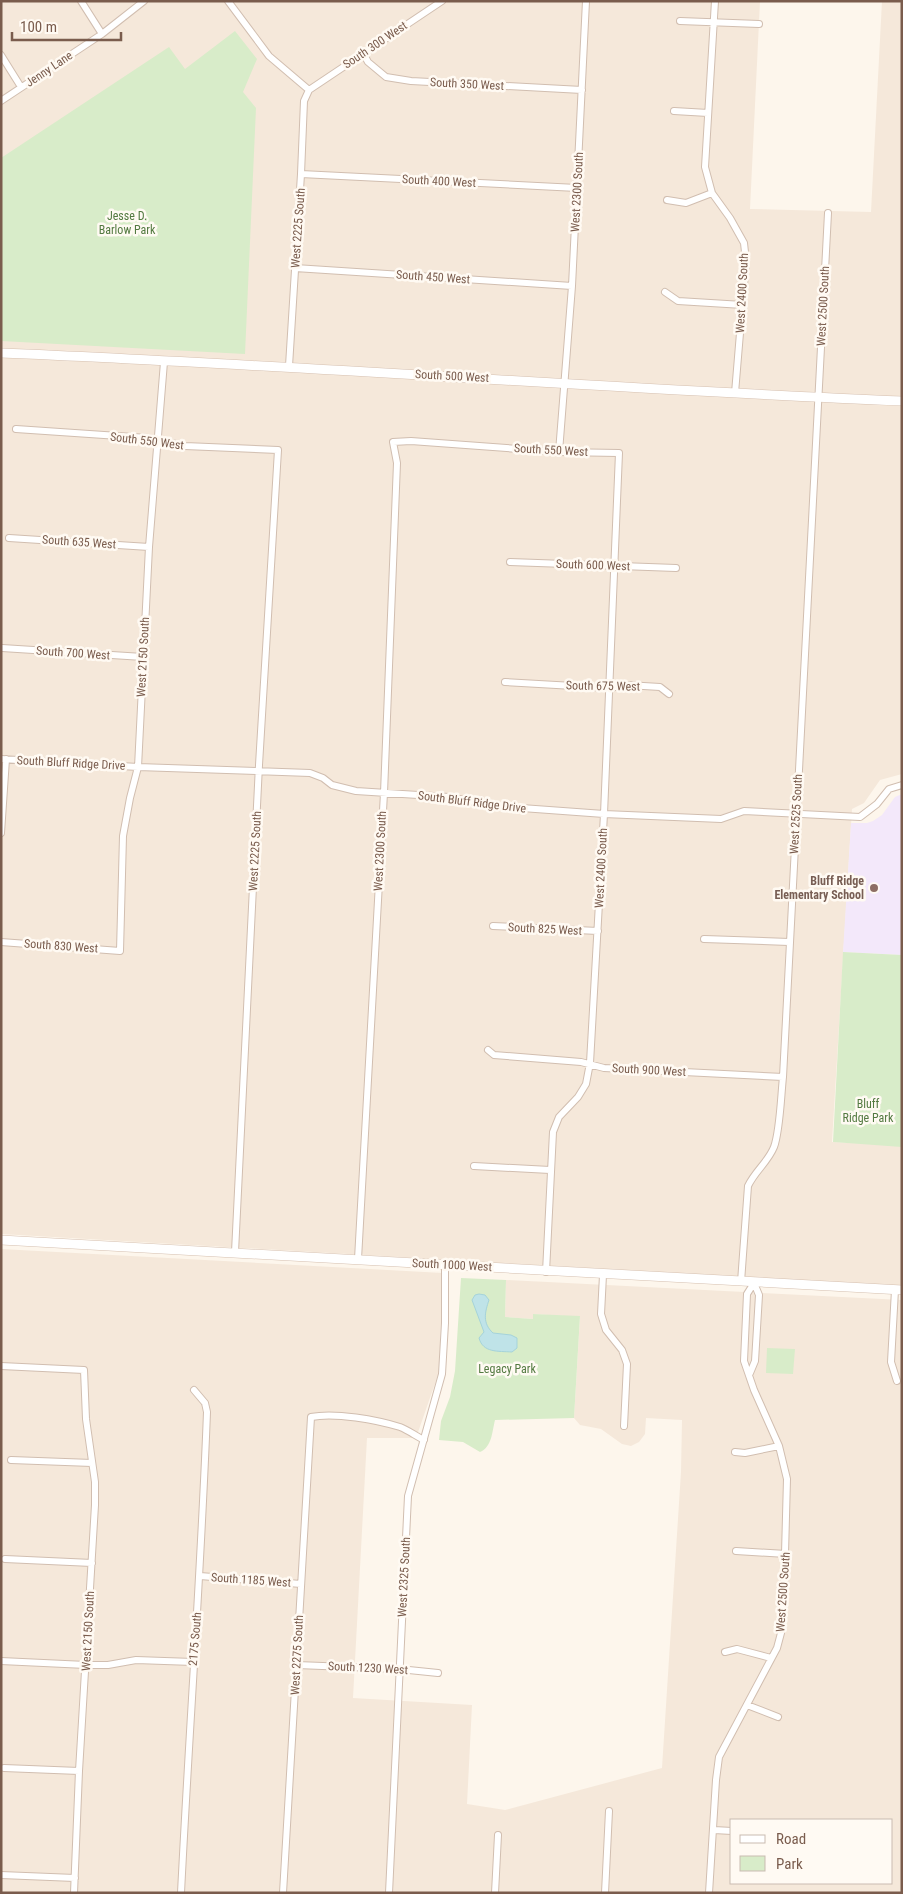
<svg xmlns="http://www.w3.org/2000/svg" width="903" height="1894" font-family="'Roboto Condensed',sans-serif">
	<style>
		.residential { fill: #f5e8da; fill-rule: evenodd }
		.education { fill: #f3e8fa }
		.green { fill: #d8ecc9 }
		.water { fill: #bfe3e8; stroke: #a5d3da }
		.lines { fill: none; stroke-linecap: round; stroke-linejoin: round }
		.street-casing { stroke: #d1beb0; stroke-width: 8 }
		.secondary-casing { stroke: #d6c0b0; stroke-width: 10 }
		.street { stroke: #fff; stroke-width: 6 }
		.secondary { stroke: #fff; stroke-width: 9 }
		.education-dot { fill: #8d6e63; stroke: #fffaf3; stroke-width: 2 }
		.labels { text-anchor: middle; dominant-baseline: central; stroke-width: 5; stroke-linejoin: round; paint-order: stroke }
		.street-label { font-size: 12px; fill: #7a5c4d; stroke: #fffaf3 }
		.park-label { font-size: 12px; fill: #537a41; stroke: #fffaf3 }
		.education-label { font-size: 12px; font-weight: bold; fill: #785e54; stroke: #fffaf3; text-anchor: end }
	</style>
	<rect width="100%" height="100%" fill="#fdf6ec"/>
	<path class="residential" d="M1 1H760L750 209 871 212 882 1H902V774L880 780 864 803 852 809 832 1142 902 1145V1286L1 1234Z
		M1 1249 443 1273 439 1372 416 1438H367L353 1698 472 1705 467 1804 505 1810 662 1768 681 1472 682 1420 646 1418 645 1434 639 1442 631 1446 622 1444 601 1429 580 1425 574 1418 580 1317 533 1314V1319L505 1317 506 1280 902 1300V1893H1ZM732 1820H892V1883H732Z"/>
	<path class="education" d="M902 794V955L843 952 851 823H867L873 821 882 815 895 797Z"/>
	<path class="green" d="M235 31 257 59 243 92 256 108 245 354 1 341V158L169 47 185 69Z
		M843 952 902 955V1147L833 1142Z
		M461 1278 506 1280 505 1317 533 1319V1314L580 1316 574 1418 495 1420C492 1432 492 1447 480 1452L463 1442 439 1440 441 1421 450 1397 455 1371Z
		M767 1348 795 1349 793 1374 766 1373Z"/>
	<path class="water" d="M479 1294 485 1295 489 1300C485 1312 482 1323 493 1333L511 1335 517 1338V1348L512 1352C498 1351 483 1353 479 1338L484 1332 472 1300 475 1295Z"/>
	<g class="lines">
		<defs>
			<path id="street" d="M81 1 102 34
				M228 1 269 56 309 90
				M715 1 705 167 712 193 730 218 744 243 746 261 735 393
				M680 21 759 24
				M363 53 368 62 386 77 411 81 582 90
				M1 55 21 87
				M309 90 442 1
				M1 101 102 34 144 1
				M674 111 708 113
				M301 174 577 188
				M667 200 686 203 712 193
				M295 268 572 286
				M665 292 678 301 743 305
				M289 366 301 174 304 101 309 90
				M16 429 148 438 185 446 278 450 259 765 235 1252
				M559 452 572 286 586 1
				M9 538 149 547
				M510 562 676 568
				M2 648 143 657
				M505 682 609 688 627 685 660 687 669 694
				M1 759 138 767 310 773 323 778 332 785 356 791 449 797 494 806 604 814 721 819 744 811 860 817 877 804 889 789 902 785
				M1 833 6 759
				M493 926 598 931
				M704 939 789 942
				M1 942 120 951 123 836 130 798 138 767 149 547 164 362
				M488 1050 494 1055 581 1062 604 1068 783 1077
				M474 1166 550 1170
				M358 1259 384 793 397 463 393 442 411 441 559 452 619 453 604 814 590 1063 586 1084 578 1097 559 1117 553 1132 546 1272
				M603 1275 601 1314 606 1330 622 1350 627 1364 624 1426
				M741 1282 748 1186C755 1171 768 1162 774 1147 780 1131 781 1095 783 1077L828 213
				M895 1290 891 1362 897 1381
				M1 1366 84 1370 86 1419 95 1482V1505L79 1771 74 1893
				M750 1373 755 1361 759 1295 754 1283
				M735 1452 745 1453 779 1446
				M11 1460 92 1463
				M736 1551 786 1554
				M5 1559 92 1563
				M200 1576 301 1584
				M725 1652 737 1649 771 1658
				M1 1661 86 1665H108L136 1660 193 1662
				M297 1665 399 1669 438 1673
				M747 1705 778 1717
				M4 1768 79 1771
				M714 1830 732 1831
				M1 1875 75 1878
				M181 1893C189 1732 201 1572 207 1412L205 1403 194 1390
				M283 1893 311 1417C335 1412 377 1420 400 1427 408 1430 416 1436 424 1440
				M389 1893 408 1496 442 1374 445 1323V1265
				M495 1893 498 1835
				M605 1893 609 1811
				M709 1893 716 1780 719 1757 777 1648 781 1633 784 1591 787 1479 779 1446 754 1390 744 1361 747 1294 754 1283"/>
			<path id="secondary" d="M1 353C302 365 601 389 902 401
				M1 1240 902 1290"/>
		</defs>
		<use href="#street" class="street-casing"/>
		<use href="#secondary" class="secondary-casing"/>
		<use href="#street" class="street"/>
		<use href="#secondary" class="secondary"/>
	</g>
	<circle class="education-dot" cx="874" cy="888" r="5"/>
	<g class="labels">
		<g class="street-label">
			<text transform="translate(375 45) rotate(-34)">South 300 West</text>
			<text transform="translate(49 69) rotate(-34)">Jenny Lane</text>
			<text transform="translate(467 84) rotate(3)">South 350 West</text>
			<text transform="translate(439 181) rotate(3)">South 400 West</text>
			<text transform="translate(577 192) rotate(-87)">West 2300 South</text>
			<text transform="translate(298 228) rotate(-86)">West 2225 South</text>
			<text transform="translate(433 277) rotate(4)">South 450 West</text>
			<text transform="translate(742 293) rotate(-87)">West 2400 South</text>
			<text transform="translate(823 306) rotate(-87)">West 2500 South</text>
			<text transform="translate(452 376) rotate(3)">South 500 West</text>
			<text transform="translate(147 441) rotate(7)">South 550 West</text>
			<text transform="translate(551 450) rotate(3)">South 550 West</text>
			<text transform="translate(79 542) rotate(4)">South 635 West</text>
			<text transform="translate(593 565) rotate(2)">South 600 West</text>
			<text transform="translate(73 653) rotate(4)">South 700 West</text>
			<text transform="translate(143 657) rotate(-87)">West 2150 South</text>
			<text transform="translate(603 686) rotate(1)">South 675 West</text>
			<text transform="translate(71 763) rotate(3)">South Bluff Ridge Drive</text>
			<text transform="translate(472 802) rotate(7)">South Bluff Ridge Drive</text>
			<text transform="translate(796 814) rotate(-87)">West 2525 South</text>
			<text transform="translate(255 851) rotate(-87)">West 2225 South</text>
			<text transform="translate(380 851) rotate(-87)">West 2300 South</text>
			<text transform="translate(601 868) rotate(-87)">West 2400 South</text>
			<text transform="translate(545 929) rotate(3)">South 825 West</text>
			<text transform="translate(61 946) rotate(4)">South 830 West</text>
			<text transform="translate(649 1070) rotate(3)">South 900 West</text>
			<text transform="translate(452 1265) rotate(3)">South 1000 West</text>
			<text transform="translate(404 1577) rotate(-87)">West 2325 South</text>
			<text transform="translate(251 1580) rotate(4)">South 1185 West</text>
			<text transform="translate(783 1592) rotate(-86)">West 2500 South</text>
			<text transform="translate(88 1631) rotate(-87)">West 2150 South</text>
			<text transform="translate(195 1639) rotate(-85)">2175 South</text>
			<text transform="translate(297 1655) rotate(-87)">West 2275 South</text>
			<text transform="translate(368 1668) rotate(3)">South 1230 West</text>
		</g>
		<g class="park-label">
			<text x="127" y="216">Jesse D.<tspan x="127" dy="14">Barlow Park</tspan></text>
			<text x="868" y="1104">Bluff<tspan x="868" dy="14">Ridge Park</tspan></text>
			<text x="507" y="1369">Legacy Park</text>
		</g>
		<g class="education-label">
			<text x="864" y="881">Bluff Ridge<tspan x="864" dy="14">Elementary School</tspan></text>
		</g>
	</g>
	<rect width="903" height="1894" fill="none" stroke="#7a5c4d" stroke-width="5"/>
	<rect x="730" y="1819" width="162" height="65" fill="#fffaf3" stroke="#cabbb1"/>
	<rect x="740" y="1835" width="25" height="8" fill="#ffffff" stroke="#cabbb1"/>
	<text x="776" y="1844" font-size="15" fill="#7a5c4d">Road</text>
	<rect x="740" y="1856" width="25" height="15" fill="#d8ecc9" stroke="#cabbb1"/>
	<text x="776" y="1869" font-size="15" fill="#7a5c4d">Park</text>
	<path d="M12 32v8h109v-8" fill="none" stroke="#7a5c4d" stroke-width="2.5"/>
	<text x="20" y="32" font-size="15" fill="#7a5c4d" stroke="#fffaf3" stroke-width="4" paint-order="stroke">100 m</text>
</svg>
